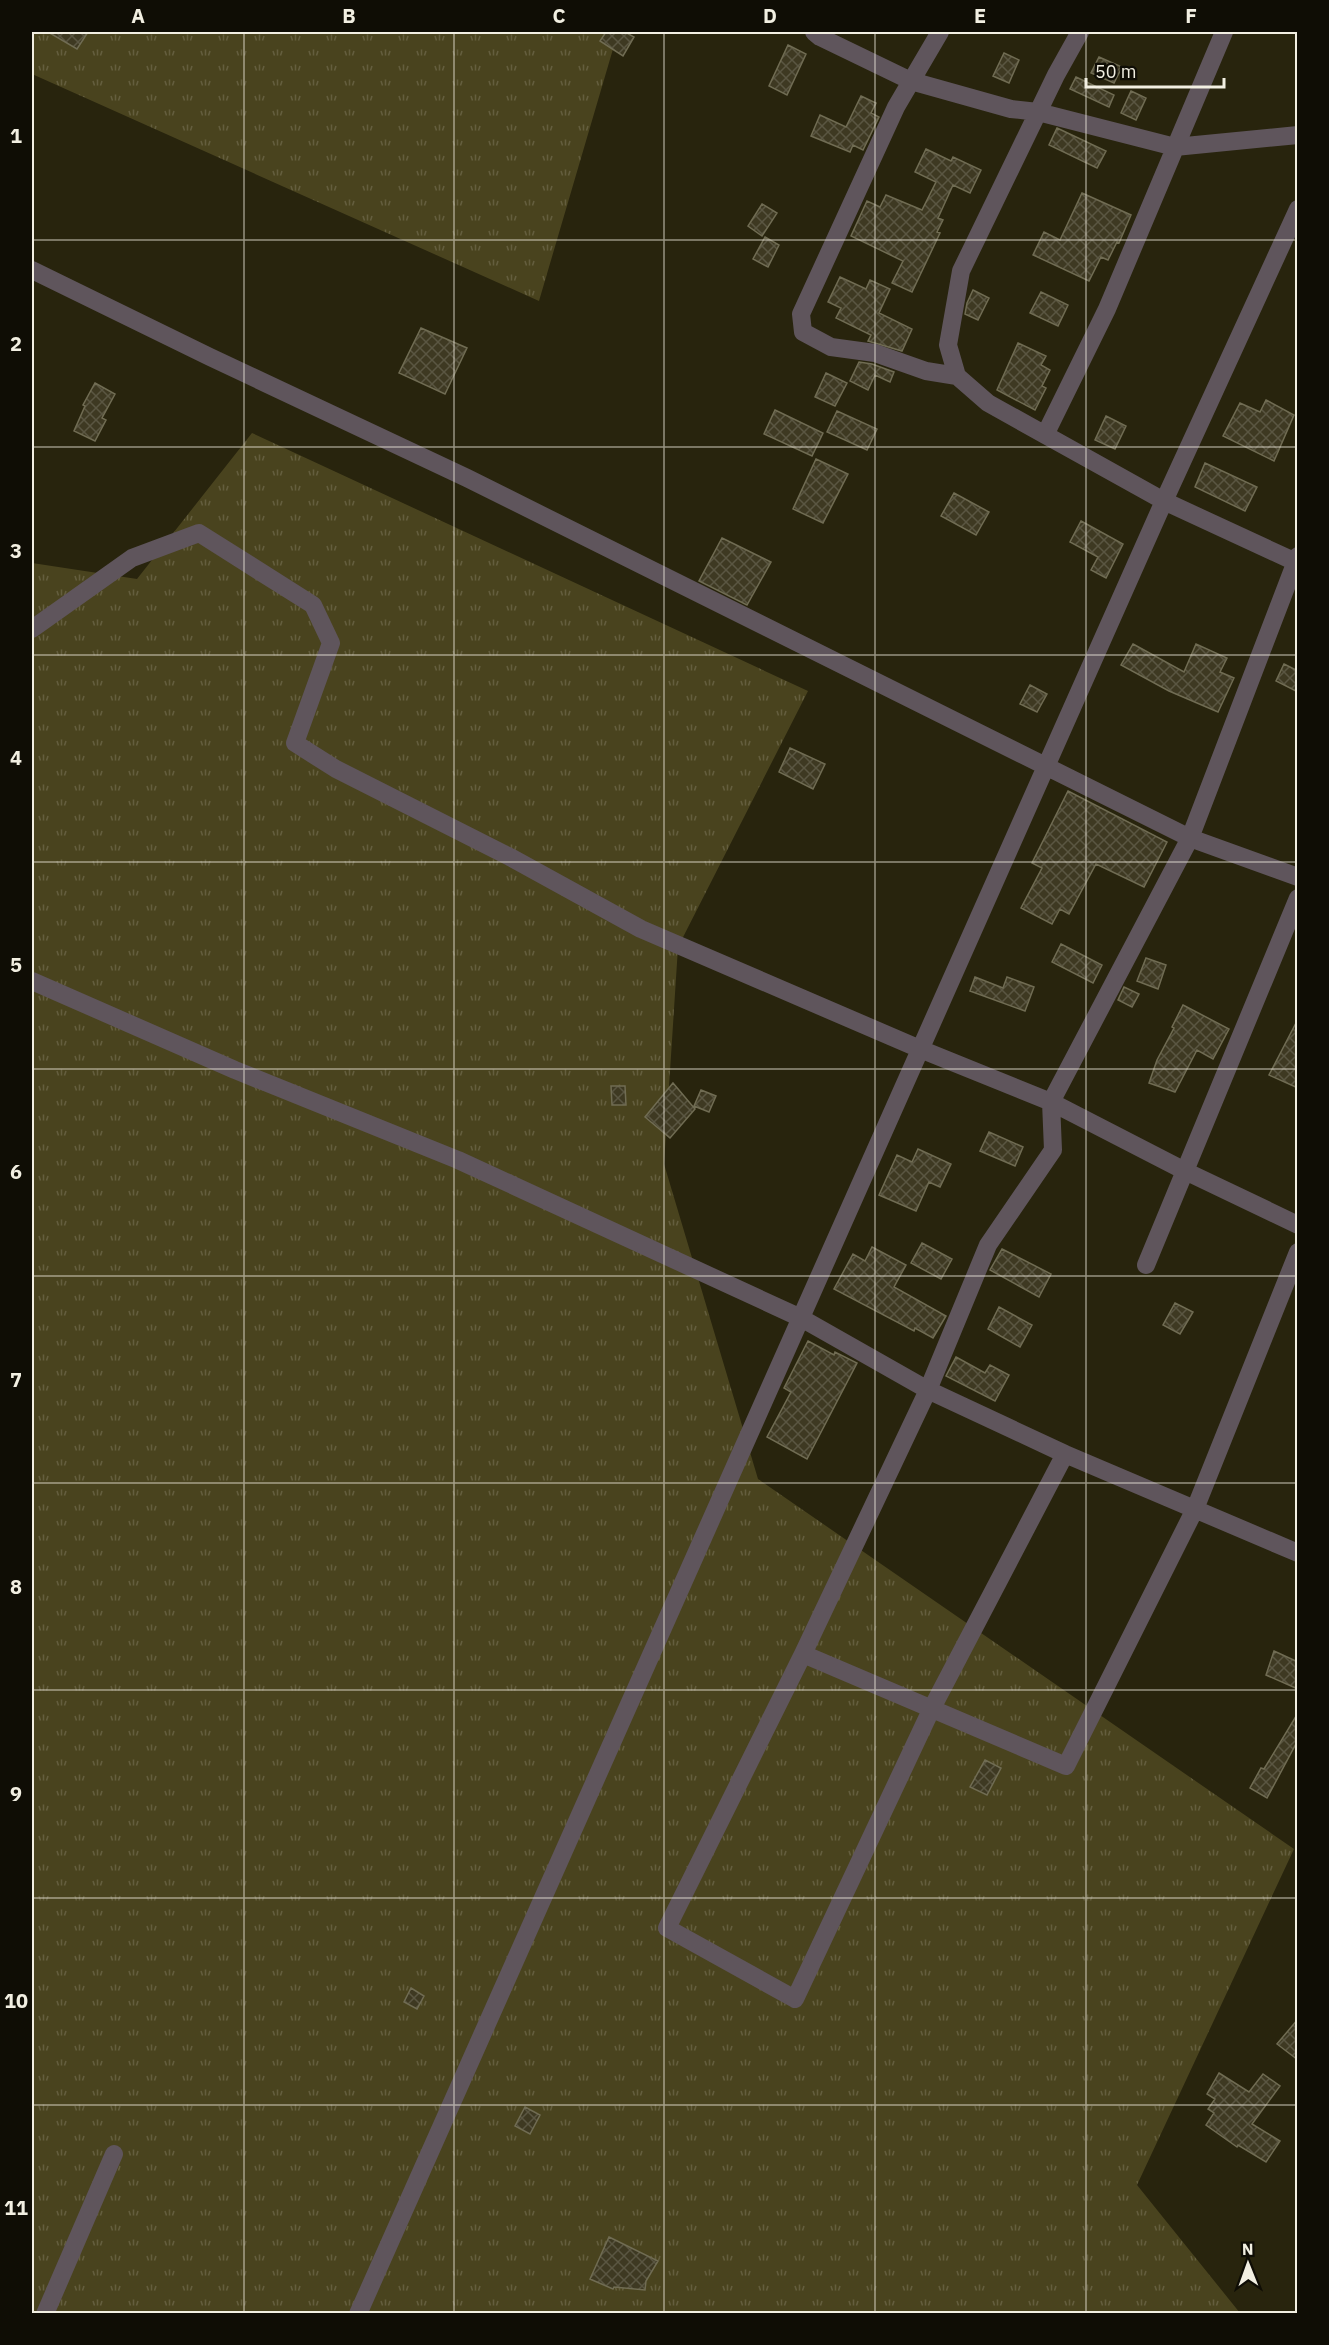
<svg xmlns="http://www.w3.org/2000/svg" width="1329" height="2345" font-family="'IBM Plex Sans',sans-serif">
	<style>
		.grass { fill: url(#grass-tufts) }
		.building { fill: url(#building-cross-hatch); stroke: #706c53; stroke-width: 1.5 }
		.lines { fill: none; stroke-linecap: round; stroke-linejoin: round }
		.minor { stroke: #5f555c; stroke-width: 18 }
		.grid { fill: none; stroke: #f2efe2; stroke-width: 1.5; stroke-opacity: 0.55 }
		.neatline { fill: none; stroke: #f2efe2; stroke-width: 2 }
		.grid-label { font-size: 20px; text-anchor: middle; font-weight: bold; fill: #f2efe2 }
	</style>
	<defs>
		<pattern id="grass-tufts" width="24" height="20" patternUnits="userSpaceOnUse" patternTransform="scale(1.5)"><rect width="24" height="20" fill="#49431e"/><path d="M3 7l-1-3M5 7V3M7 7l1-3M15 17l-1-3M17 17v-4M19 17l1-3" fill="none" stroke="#645e3e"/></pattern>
		<pattern id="building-cross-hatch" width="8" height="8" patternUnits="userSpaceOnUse" patternTransform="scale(1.5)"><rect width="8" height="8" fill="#3e3922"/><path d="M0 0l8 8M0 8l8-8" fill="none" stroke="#5a5642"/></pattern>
	</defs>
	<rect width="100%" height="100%" fill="#28240d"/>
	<path class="grass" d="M32 32H618L539 301 32 74Z
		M252 433 808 691 678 947 664 1164 758 1479 1294 1849 1137 2185 1240 2313H32V563L137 579Z"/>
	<path class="building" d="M48 32H88L77 49Z
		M606 32H625L634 37 623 56 600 41Z
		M788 45 806 54 787 95 769 86Z
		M1004 53 1019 60 1009 83 993 76Z
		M1099 57 1122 67 1114 83 1091 73Z
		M1076 77 1114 95 1109 107 1070 89Z
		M1131 91 1146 98 1136 120 1121 113Z
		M861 96 876 103 871 113 879 117 863 150 853 145 850 152 811 136 820 115 846 127Z
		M1057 128 1106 151 1097 168 1049 145Z
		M926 149 951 161 953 157 981 170 970 193 953 185 938 218 943 220 937 232 940 233 912 292 892 283 903 261 851 236 867 201 880 207 886 195 922 210 936 182 915 172Z
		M1082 193 1131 215 1119 243 1117 242 1108 260 1101 257 1089 281 1033 255 1044 232 1060 240Z
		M762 204 777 213 762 236 748 226Z
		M765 237 779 245 768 267 753 259Z
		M840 277 866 289 870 280 890 289 879 313 912 329 902 351 868 341 871 335 836 318 841 308 828 302Z
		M973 290 989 298 978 320 965 314 967 303Z
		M1041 292 1068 305 1058 326 1030 313Z
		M421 328 467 348 445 394 399 373Z
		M1018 343 1046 356 1041 365 1050 370 1042 386 1046 388 1035 410 997 390Z
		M859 362 872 364 894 372 890 382 875 375 868 390 850 381Z
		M826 373 847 383 835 406 815 397Z
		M95 383 115 394 102 418 106 420 95 441 74 431 85 406 83 405Z
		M1266 400 1294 415 1274 461 1223 436 1240 403 1260 412Z
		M775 410 823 433 812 456 764 434Z
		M837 411 877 429 867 450 827 432Z
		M1106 416 1126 426 1115 449 1095 440Z
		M816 459 848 474 823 523 793 509Z
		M1205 463 1257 487 1245 511 1195 487Z
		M954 493 989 512 976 535 941 516Z
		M1081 521 1123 544 1106 578 1091 570 1098 557 1070 542Z
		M722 538 771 562 747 605 699 581Z
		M1133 644 1184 672 1196 644 1227 658 1220 672 1234 678 1218 712 1169 691 1121 665Z
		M1284 664 1298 671V692L1276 681Z
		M1030 685 1047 694 1037 712 1020 704Z
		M790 748 825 764 813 789 779 772Z
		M1068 791 1167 842 1144 887 1096 864 1069 914 1060 909 1052 924 1021 908 1042 868 1032 863Z
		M1061 944 1102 965 1093 983 1052 962Z
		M1146 958 1166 965 1158 989 1137 981Z
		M975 977 1003 988 1007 977 1034 987 1025 1011 970 991Z
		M1124 987 1139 994 1132 1007 1118 1000Z
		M1183 1005 1229 1029 1213 1059 1197 1050 1175 1092 1149 1083 1157 1060 1174 1028 1172 1027Z
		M1298 1019V1088L1269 1075Z
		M673 1083 695 1109 670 1138 645 1117Z
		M611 1086H625L626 1105H612Z
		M701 1090 716 1096 709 1112 694 1106Z
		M989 1132 1023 1147 1015 1166 980 1151Z
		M918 1149 951 1164 940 1187 929 1182 916 1211 879 1195 897 1155 912 1162Z
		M922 1243 952 1259 941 1279 911 1263Z
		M872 1247 906 1265 894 1287 946 1316 933 1338 915 1328 914 1331 834 1289 853 1254 865 1261Z
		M1002 1249 1051 1274 1039 1297 990 1270Z
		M1175 1303 1193 1312 1180 1334 1163 1325Z
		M999 1307 1032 1325 1020 1347 988 1329Z
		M808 1341 834 1355 835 1352 857 1363 807 1459 767 1437 791 1392 784 1388Z
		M956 1357 985 1373 990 1365 1009 1375 995 1401 946 1376Z
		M1274 1651 1298 1662V1689L1266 1675Z
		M1298 1713V1740L1267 1798 1250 1788 1261 1768 1264 1769Z
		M985 1760 1001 1768 987 1795 970 1787Z
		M411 1988 424 1996 417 2009 404 2002Z
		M1298 2019V2060L1277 2044Z
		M1219 2073 1249 2092 1263 2074 1280 2086 1252 2124 1280 2141 1266 2162 1238 2145 1237 2147 1206 2125 1214 2113 1208 2109 1215 2099 1207 2094Z
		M525 2107 540 2115 530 2134 515 2126Z
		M609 2237 658 2261 646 2281 645 2290 614 2287 613 2289 590 2279Z"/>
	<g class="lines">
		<path class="minor" d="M814 32 820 37 911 81 1011 109 1038 112 1175 147 1298 135
			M940 32 896 107 801 314 803 332 831 347 875 353 926 371 957 376
			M1080 32 1056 75 961 271 948 345 957 376 988 403 1164 501 1298 563
			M32 270 210 357 467 478 1190 838 1298 877
			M1045 435 1107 309 1224 32
			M32 629 132 558 199 533 313 605 331 643 295 743 336 769 510 857 641 929 920 1049 1051 1102 1185 1171 1298 1225
			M32 981 235 1070 458 1160 801 1318 928 1390 1065 1454 1298 1553
			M1146 1265 1298 898
			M1065 1454 931 1710 795 1999 667 1928 803 1654 928 1390 988 1245 1053 1150 1051 1102 1190 838 1298 556
			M803 1654 1066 1766 1195 1509 1298 1252
			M45 2314 114 2154
			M358 2314 1164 501 1298 209"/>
	</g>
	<path class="grid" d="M244 32V2314M454 32V2314M664 32V2314M875 32V2314M1086 32V2314M32 240H1298M32 447H1298M32 655H1298M32 862H1298M32 1069H1298M32 1276H1298M32 1483H1298M32 1690H1298M32 1898H1298M32 2105H1298"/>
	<rect width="1329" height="2345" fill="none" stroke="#0f0d05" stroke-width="66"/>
	<g transform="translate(1248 2264) rotate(359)" stroke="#0f0d05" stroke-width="4.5" paint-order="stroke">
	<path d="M0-4.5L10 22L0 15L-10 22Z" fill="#f2efe2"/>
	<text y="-9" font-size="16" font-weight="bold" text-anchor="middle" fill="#f2efe2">N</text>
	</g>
	<path d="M1086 78v9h138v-9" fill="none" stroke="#f2efe2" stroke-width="3"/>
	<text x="1095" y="78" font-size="18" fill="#f2efe2" stroke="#0f0d05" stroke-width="4.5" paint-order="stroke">50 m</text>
	<rect x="33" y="33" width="1263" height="2279" class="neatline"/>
	<g class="grid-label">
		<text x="138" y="23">A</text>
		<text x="349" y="23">B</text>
		<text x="559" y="23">C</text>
		<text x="770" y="23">D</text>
		<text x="980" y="23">E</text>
		<text x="1191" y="23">F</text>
		<text x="16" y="143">1</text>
		<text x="16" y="351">2</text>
		<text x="16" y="558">3</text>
		<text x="16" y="765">4</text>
		<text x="16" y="972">5</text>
		<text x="16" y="1179">6</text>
		<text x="16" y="1387">7</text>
		<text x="16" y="1594">8</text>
		<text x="16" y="1801">9</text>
		<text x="16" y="2008">10</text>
		<text x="16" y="2215">11</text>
	</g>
</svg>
